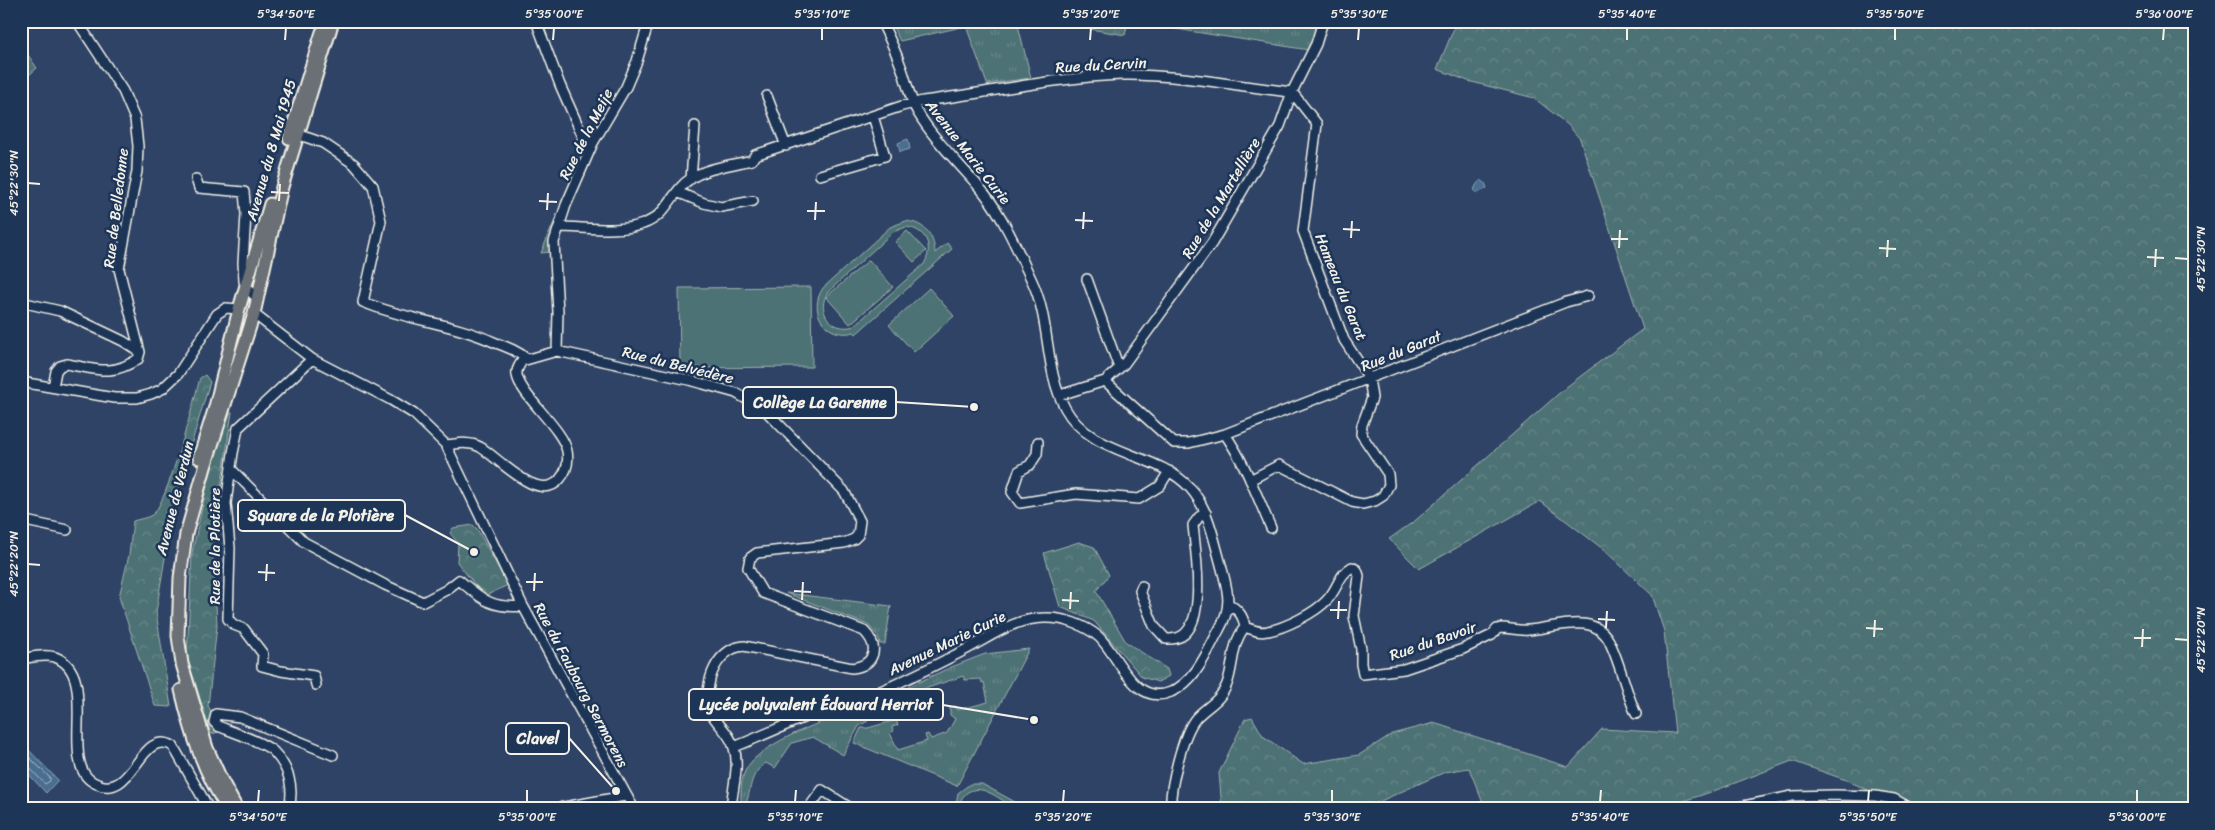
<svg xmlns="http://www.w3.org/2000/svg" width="2215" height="830" font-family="Sriracha,sans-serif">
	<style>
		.grass { fill: url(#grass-tufts); stroke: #a0b2ae }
		.forest { fill: url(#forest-crowns); stroke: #a0b2ae }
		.pitch { fill: #4d7274; stroke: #a0b2ae; fill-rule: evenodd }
		.water { fill: #4a6e91; stroke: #8ea2b4 }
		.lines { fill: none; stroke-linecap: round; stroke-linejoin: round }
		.shore { stroke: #b0bdc5; stroke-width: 1 }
		.minor-casing { stroke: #f4f1e8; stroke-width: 12 }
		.major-casing { stroke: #f4f1e8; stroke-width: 15 }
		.minor { stroke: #1d3557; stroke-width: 9 }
		.major { stroke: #6a7074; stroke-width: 11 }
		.ticks { fill: none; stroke: #f4f1e8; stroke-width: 2 }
		.labels { text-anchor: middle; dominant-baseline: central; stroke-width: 5; stroke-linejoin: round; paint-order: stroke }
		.street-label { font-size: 15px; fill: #f4f1e8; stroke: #1d3557 }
		.leader { fill: none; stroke: #f4f1e8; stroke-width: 2 }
		.callout-dot { fill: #f4f1e8; stroke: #1d3557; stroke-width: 2 }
		.callout { fill: #1d3557; stroke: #f4f1e8; stroke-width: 2 }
		.callout-label { font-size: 16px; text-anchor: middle; font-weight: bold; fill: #f4f1e8 }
		.neatline { fill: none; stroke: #f4f1e8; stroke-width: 2 }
		.ticks-label { font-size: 12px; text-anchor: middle; fill: #f4f1e8 }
	</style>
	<defs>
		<pattern id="grass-tufts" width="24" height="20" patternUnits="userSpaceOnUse" patternTransform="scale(1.25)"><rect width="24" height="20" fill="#4d7274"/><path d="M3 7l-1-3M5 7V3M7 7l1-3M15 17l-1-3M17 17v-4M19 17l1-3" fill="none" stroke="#678788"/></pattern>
		<pattern id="forest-crowns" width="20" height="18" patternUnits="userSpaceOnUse" patternTransform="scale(1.25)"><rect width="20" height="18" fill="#4d7274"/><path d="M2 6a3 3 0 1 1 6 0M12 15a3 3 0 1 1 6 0" fill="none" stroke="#678788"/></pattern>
	</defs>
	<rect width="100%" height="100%" fill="#2e4366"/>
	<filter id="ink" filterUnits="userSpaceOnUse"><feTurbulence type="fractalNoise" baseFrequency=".02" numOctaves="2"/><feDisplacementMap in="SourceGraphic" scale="10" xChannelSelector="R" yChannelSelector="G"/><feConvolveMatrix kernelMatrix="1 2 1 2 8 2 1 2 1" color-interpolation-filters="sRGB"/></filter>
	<g filter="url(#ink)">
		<path class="grass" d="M890 21H1017L1031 78 987 84 966 26 900 41Z
			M1087 21H1128L1125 35 1090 29Z
			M1171 21H1320L1309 50 1170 28Z
			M21 45 37 68 21 82Z
			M582 159 556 224 550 252 541 253 578 165Z
			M786 593 891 606 885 644H880L878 636 868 625Z
			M1029 649 957 786 854 743 861 728H868L896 720 898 725 892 727 893 731 890 733 898 750 927 741 925 735 928 734 931 739 947 733 955 719 950 715V707L956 706 958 710 988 702 984 682 982 683 981 679 965 680 963 676 901 697H887L949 668 985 654Z
			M875 702 883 710 866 716 868 721 859 726 843 755 813 737 792 743 775 768 766 763C748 774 752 792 744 809H741C741 796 740 783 745 771 759 740 842 715 875 702Z"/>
		<path class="forest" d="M1457 21H2194V809H1909L1846 780 1792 761C1746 778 1698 800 1650 809H1502L1483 803 1469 768 1445 772 1363 809H1222L1219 773 1245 719 1252 717 1263 736 1303 764 1359 755 1392 734 1434 723 1568 767 1602 729 1675 733 1664 631 1652 595 1603 549 1540 501 1419 569 1389 539 1416 520 1565 388 1643 329 1580 139 1568 125 1534 98 1468 81 1437 69Z
			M205 375 210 382 175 498 156 612 171 707 155 706 119 597 129 555 133 521C139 519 147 518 152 515 167 505 194 400 200 378Z
			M228 411 232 412 213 543 217 626 208 706 223 731 211 734 187 657 192 553 206 490Z
			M473 525 477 529 508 585 487 595 474 584 457 562 458 543 450 533 453 528Z
			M1079 542 1094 547 1109 575 1096 591 1126 642 1167 669 1169 676 1158 682 1142 677 1094 621 1060 607 1044 553Z"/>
		<path class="pitch" d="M906 221C925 223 934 235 935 253L947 243 952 249 856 334 854 332C826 340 807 311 823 288L890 227ZM906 227C926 229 934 247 924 264L854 326C832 333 815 311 828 292L893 232Z
			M907 231 926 251 914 262 895 242Z
			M869 260 893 287 850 324 826 297Z
			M811 287 812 367 680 368 679 288Z
			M929 288 954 316 914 352 889 325Z
			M970 784H982L1028 809C1027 809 1021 809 1020 809 1004 805 985 782 968 792 962 796 959 802 960 809H955L958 793Z"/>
		<path class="water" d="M908 139 910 149 900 152 898 143Z
			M1481 180 1485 183 1487 188 1477 193 1474 191C1475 186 1477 183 1481 180Z
			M21 742 58 780 46 793 21 766Z"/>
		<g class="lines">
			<path class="shore" d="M21 749 50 778V781L45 784 26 764 21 763"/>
			<defs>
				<path id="minor" d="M77 21 123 91 135 119 138 146 137 171 119 269 140 352
					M536 21 560 85 584 139 593 143
					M767 96 786 146
					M294 133 323 143 354 164 373 186 381 221 363 302C405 320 453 323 496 343 507 347 518 351 527 359
					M820 175 885 156 873 116
					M196 179 199 188 244 192 246 214 243 263 244 281 247 288 258 299
					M691 179 695 126
					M677 192 704 203 721 207 753 201
					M559 227C584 227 620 233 643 224 663 217 668 202 681 187 697 168 729 166 752 160L755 155 902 106 923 101C989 93 1055 77 1122 75 1177 74 1236 86 1292 92L1317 124 1303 231 1344 340 1369 378 1372 398 1362 425 1361 434 1388 474 1389 485 1383 496 1375 501 1363 504 1352 502 1279 465 1250 480
					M1087 279 1119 368
					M21 302 60 311 123 341 140 352 138 359C111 377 97 369 67 364L60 366 56 371 53 387
					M254 314 312 359 391 400 414 414 446 445 523 606 634 809
					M557 351 558 312 554 242 566 205 593 143 626 87 637 61 649 21
					M312 359 238 428 233 453 226 503 230 548 228 619 234 625 244 629 263 654 262 666 281 671 314 676 316 685
					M1105 381 1174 443H1189L1225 434 1566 302 1588 296
					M21 382 114 398H137L151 394 162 389 178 374 217 314 226 308 239 309
					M1060 395 1105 381 1124 364 1212 243 1280 126 1292 92 1316 44 1323 21
					M1225 434C1245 463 1257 496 1271 528
					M1038 442 1037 454 1030 465 1019 471 1012 492 1020 503 1076 494 1139 499 1160 486 1169 471
					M446 445C456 444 470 441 480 447 498 457 539 505 560 479 567 471 569 462 567 451 563 429 520 395 517 375 516 370 519 366 522 361L557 351 689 380 736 393 748 400 766 411 844 491 860 521 858 535 854 539 844 543 757 553 750 558 748 568 763 593 864 631C880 647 875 665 852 668L744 646C714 648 700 691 713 716 720 727 731 735 734 748 740 766 732 790 731 809
					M231 469 304 542 385 585 423 602 446 590 459 580C482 599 491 609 523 606
					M21 520 67 530
					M1142 586 1140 591 1154 626 1166 639C1169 639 1174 639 1177 638 1209 629 1195 549 1193 525L1199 517 1206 513
					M1245 627C1253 630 1260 633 1268 631 1285 628 1315 613 1327 600 1338 589 1338 575 1352 567L1357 570 1359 576 1354 616 1361 649V664L1363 674 1404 669 1463 649 1492 635 1497 629 1501 628C1510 628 1519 631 1528 630 1556 628 1597 610 1611 645 1621 667 1626 692 1636 714
					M21 659C32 657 45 654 55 657 101 674 58 762 93 782 134 805 138 727 173 746L209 809
					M734 747C765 735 795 720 826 709 843 704 860 700 876 693 906 680 936 665 965 650 990 637 1015 618 1044 618 1062 617 1085 625 1099 637 1119 656 1134 707 1171 692 1196 681 1207 652 1219 630 1234 604 1227 589 1220 561 1213 536 1208 508 1190 488 1156 451 1091 456 1065 408 1044 369 1051 321 1032 281 1018 251 1005 220 985 194 963 167 936 143 918 113 910 100 907 83 902 69 896 52 889 37 881 21
					M289 809C294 788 289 768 274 752 266 743 230 731 218 726L214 722 216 714 240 717 333 755
					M553 809 625 796
					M808 809 822 790 852 809
					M1171 809C1169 789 1183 733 1196 718 1207 706 1221 701 1227 684 1234 665 1231 644 1245 627 1243 615 1239 611 1229 604
					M1729 809 1792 796 1835 795 1875 796 1894 799 1912 809"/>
				<path id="major" d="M289 138 322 32
					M199 458 215 407 239 309 270 204
					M181 690C191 732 203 773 228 809
					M237 809 221 779 207 748 182 664 178 636 180 578 186 534 205 467 254 314 282 187 333 21"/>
			</defs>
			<use href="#minor" class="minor-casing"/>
			<use href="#major" class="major-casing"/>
			<use href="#minor" class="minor"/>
			<use href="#major" class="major"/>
		</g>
	</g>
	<path class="ticks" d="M285 40 286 28M553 40 554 28M822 40V28M1090 40 1091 28M1358 40 1359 28M1627 40V28M1895 40V28M2163 40 2164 28M28 183 40 184M271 192 289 193M279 201 280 184M539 201 557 202M547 210 548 193M807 211H825M815 220 816 202M1075 220 1093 221M1083 229 1084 212M1343 229 1360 230M1351 238 1352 221M1611 239H1628M1619 248 1620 230M1879 248 1896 249M1887 257 1888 240M2147 257 2164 258M2175 258 2188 259M2155 267 2156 249M28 564 40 565M258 572 275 573M266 581 267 564M526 582H543M534 591 535 573M794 591 811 592M802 600 803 582M1062 600 1079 601M1070 609 1071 592M1330 610H1347M1338 619 1339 601M1598 619 1615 620M1606 628 1607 611M1866 628 1883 629M1874 637 1875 620M2134 638H2151M2175 639 2188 640M2142 647 2143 629M258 802 259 790M527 802V790M795 802 796 790M1063 802 1064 790M1332 802V790M1600 802 1601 790M1868 802 1869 790M2137 802V790"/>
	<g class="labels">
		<g class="street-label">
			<text transform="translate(1101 65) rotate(-3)">Rue du Cervin</text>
			<text transform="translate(586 134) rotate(-63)">Rue de la Meije</text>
			<text transform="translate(271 150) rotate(-74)">Avenue du 8 Mai 1945</text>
			<text transform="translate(968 152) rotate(52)">Avenue Marie Curie</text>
			<text transform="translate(1221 198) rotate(-59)">Rue de la Martellière</text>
			<text transform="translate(116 208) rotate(-83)">Rue de Belledonne</text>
			<text transform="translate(1341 287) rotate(68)">Hameau du Garat</text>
			<text transform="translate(1401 351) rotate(-22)">Rue du Garat</text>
			<text transform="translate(678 365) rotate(14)">Rue du Belvédère</text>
			<text transform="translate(175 498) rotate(-76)">Avenue de Verdun</text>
			<text transform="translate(215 546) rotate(-90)">Rue de la Plotière</text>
			<text transform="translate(1433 641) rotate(-19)">Rue du Bavoir</text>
			<text transform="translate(947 643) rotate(-26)">Avenue Marie Curie</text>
			<text transform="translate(581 685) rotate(62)">Rue du Faubourg Sermorens</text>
		</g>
	</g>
	<path class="leader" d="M974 407L896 402M474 552L405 515M1034 720L943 705M616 791L569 738"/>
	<g class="callout-dot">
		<circle cx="974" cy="407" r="5"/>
		<circle cx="474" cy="552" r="5"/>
		<circle cx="1034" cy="720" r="5"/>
		<circle cx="616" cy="791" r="5"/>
	</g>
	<g class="callout">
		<rect x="743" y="387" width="153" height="31" rx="5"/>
		<rect x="238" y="500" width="167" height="31" rx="5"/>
		<rect x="689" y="689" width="254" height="31" rx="5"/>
		<rect x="506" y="723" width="63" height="31" rx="5"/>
	</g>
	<g class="callout-label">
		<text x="820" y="408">Collège La Garenne</text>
		<text x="321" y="521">Square de la Plotière</text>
		<text x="816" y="710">Lycée polyvalent Édouard Herriot</text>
		<text x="538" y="744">Clavel</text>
	</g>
	<rect width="2215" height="830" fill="none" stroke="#1d3557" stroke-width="55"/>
	<rect x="28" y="28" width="2160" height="774" class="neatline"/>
	<g class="ticks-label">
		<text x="286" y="18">5°34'50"E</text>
		<text x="554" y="18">5°35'00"E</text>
		<text x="822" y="18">5°35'10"E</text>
		<text x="1091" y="18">5°35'20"E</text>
		<text x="1359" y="18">5°35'30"E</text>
		<text x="1627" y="18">5°35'40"E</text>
		<text x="1895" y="18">5°35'50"E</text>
		<text x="2164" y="18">5°36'00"E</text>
		<text transform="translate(14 183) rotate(-90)" y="4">45°22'30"N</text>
		<text transform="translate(2201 259) rotate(-90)" y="4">45°22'30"N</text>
		<text transform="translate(14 564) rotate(-90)" y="4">45°22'20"N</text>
		<text transform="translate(2201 640) rotate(-90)" y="4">45°22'20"N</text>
		<text x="258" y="821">5°34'50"E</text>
		<text x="527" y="821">5°35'00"E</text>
		<text x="795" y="821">5°35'10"E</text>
		<text x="1063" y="821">5°35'20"E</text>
		<text x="1332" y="821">5°35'30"E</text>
		<text x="1600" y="821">5°35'40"E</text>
		<text x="1868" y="821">5°35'50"E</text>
		<text x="2137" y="821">5°36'00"E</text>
	</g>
</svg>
